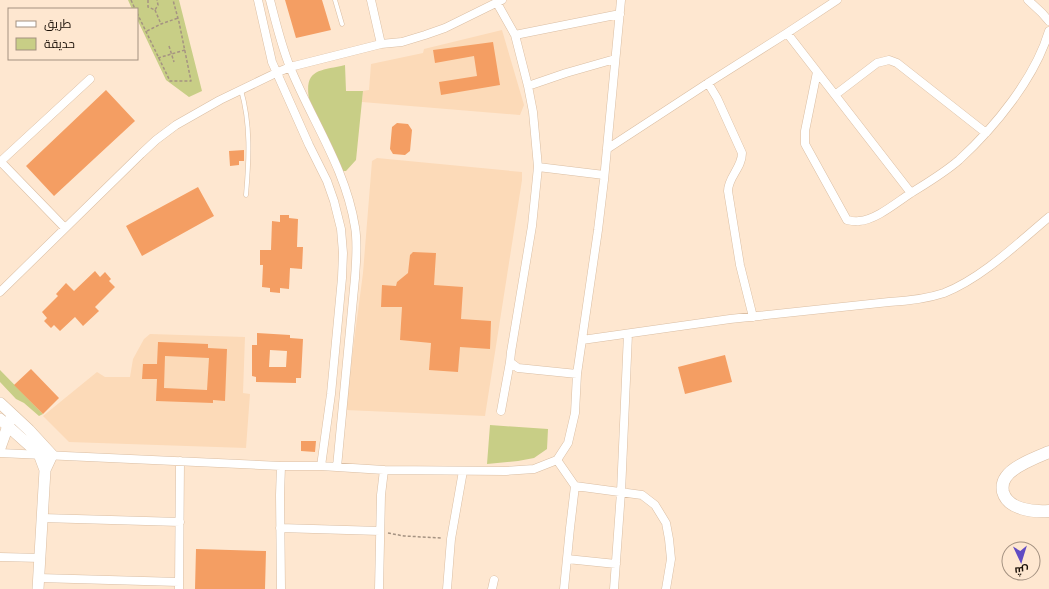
<svg xmlns="http://www.w3.org/2000/svg" width="1049" height="589" font-family="Helvetica,Cairo,sans-serif">
	<style>
		.built { fill: #fcdab8 }
		.green { fill: #c8ce86 }
		.building { fill: #f49e63; fill-rule: evenodd }
		.lines { fill: none; stroke-linecap: round; stroke-linejoin: round }
		.lane-casing { stroke: #dabea3; stroke-width: 5 }
		.street-casing { stroke: #dabea3; stroke-width: 9 }
		.secondary-casing { stroke: #dabea3; stroke-width: 12 }
		.primary-casing { stroke: #dabea3; stroke-width: 13 }
		.path { stroke: #a59382; stroke-width: 1.5; stroke-dasharray: 3 2; stroke-linecap: butt }
		.lane { stroke: #fff; stroke-width: 4 }
		.street { stroke: #fff; stroke-width: 8 }
		.secondary { stroke: #fff; stroke-width: 11 }
		.primary { stroke: #fff; stroke-width: 12 }
	</style>
	<rect width="100%" height="100%" fill="#fee7d0"/>
	<path class="built" d="M502 30 524 105 520 115 362 102 363 91 369 90 371 64 423 53 424 49Z
		M377 158 522 172V180L485 416 345 410 363 273 372 161Z
		M150 334 245 337 243 393 250 394 246 448 69 442 43 416 97 372 105 377H130L133 359 144 339Z"/>
	<path class="green" d="M128 0H179L202 91 189 97 166 80 137 19V9H132Z
		M345 65 346 91H363L356 160 346 171H343L309 99C304 68 321 71 345 65Z
		M0 370 43 414 39 416 24 403 16 399 0 382Z
		M490 425 548 429 547 449 534 458 518 461 487 464Z"/>
	<path class="building" d="M285 0H322L331 30 296 38Z
		M493 42 500 85 441 95 439 82 477 76 474 56 435 63 433 50Z
		M106 90 135 121 54 196 26 166Z
		M397 123 408 124 412 130 410 151 405 155 393 154 390 149 392 127Z
		M244 150V161H239V165L230 166 229 151Z
		M198 187 214 216 142 256 126 226Z
		M280 215H289V218L298 219 297 247H303L302 269 290 268 289 289 280 288V293L270 292V288L262 287 263 265H260V250H271L272 221 280 222Z
		M413 252 436 253 434 285 463 287 461 319 491 321 490 349 460 347 458 372 429 370 431 343 400 340 402 307H381L382 285 396 286 397 282 408 273 410 255Z
		M95 271 100 277 105 272 111 279 109 281 115 287 95 307 99 311 83 326 75 317 60 331 54 325 51 328 44 321 47 318 42 312 58 296 56 294 66 283 74 291Z
		M257 333 290 335V338L303 339 301 378H296V383L256 382V377L252 376V345H257ZM270 350 287 351 286 367H269Z
		M158 342 208 344V348L227 349 225 401 213 400V403L156 401 157 379H142L143 364H157ZM165 356 209 358 207 390 164 388Z
		M725 355 732 382 685 394 678 367Z
		M31 369 59 398 43 414 14 385Z
		M301 441H316L315 452 301 451Z
		M196 549 266 551 265 589H195Z"/>
	<g class="lines">
		<defs>
			<path id="lane" d="M335 0 342 24
				M241 90C251 124 249 160 246 195"/>
			<path id="street" d="M258 0 272 62 309 145 327 181 334 201 341 229 343 253 342 278 331 394 321 466
				M270 0C276 23 281 45 290 67 312 121 346 169 355 227 358 244 356 261 355 278L337 467
				M371 0 381 44
				M1028 0 1042 13 1049 21
				M497 3 515 35 528 86 533 112 538 167 532 226 511 352 510 362 518 368 577 374
				M787 33 911 193C927 183 944 173 959 160 995 127 1035 78 1049 31
				M515 35 620 14
				M817 72 805 131V144L847 220C851 221 855 222 859 221 876 220 897 202 911 193
				M708 83 717 98 742 153C742 168 728 177 728 191L740 265 753 317
				M528 86 566 73 615 59
				M835 95 877 63 889 60 897 63 986 133
				M607 149 708 83 787 33 837 0
				M0 161 65 228
				M0 162 90 79
				M538 167 604 175
				M0 292 141 154 156 140 176 125 220 100 276 73 290 67 381 44 402 42 425 35 445 28 502 0
				M582 340 730 319 889 302C908 301 926 299 944 293 982 278 1018 243 1049 217
				M501 411 510 362
				M0 453 281 466H321L384 470 506 471 534 469 557 460 568 443 575 413 577 374 598 230 604 180 621 0
				M557 460 575 486 570 528 564 589
				M281 466 280 495 281 589
				M575 486 642 495 655 505 666 523 669 539 671 559 666 589
				M42 518 180 522
				M280 528 380 531
				M0 557 41 558
				M567 559 616 564
				M39 578 179 582
				M179 589 180 461
				M379 589 381 495 384 470
				M447 589 451 539 463 471
				M492 589 494 580
				M614 589 621 492 628 334"/>
			<path id="secondary" d="M0 403 29 430 52 455 45 470 38 589
				M0 419 39 454 45 470
				M0 448 10 420"/>
			<path id="primary" d="M1049 452C1037 457 1013 466 1006 477 1003 481 1002 487 1003 492 1008 510 1034 512 1049 511"/>
		</defs>
		<use href="#lane" class="lane-casing"/>
		<use href="#street" class="street-casing"/>
		<use href="#secondary" class="secondary-casing"/>
		<use href="#primary" class="primary-casing"/>
		<path class="path" d="M131 0 135 9
			M148 0V7L155 10 158 5 157 0
			M155 10 161 24
			M137 13 170 81H191L179 22 173 0
			M147 31 161 24 178 18
			M169 46 174 62
			M158 58 185 50
			M388 533 404 536 442 538"/>
		<use href="#lane" class="lane"/>
		<use href="#street" class="street"/>
		<use href="#secondary" class="secondary"/>
		<use href="#primary" class="primary"/>
	</g>
	<rect x="8" y="8" width="130" height="52" fill="#fee7d0" stroke="#a39180"/>
	<rect x="16" y="21" width="20" height="6" fill="#ffffff" stroke="#a39180"/>
	<text x="44" y="28" font-size="12" fill="#1b1108">طريق</text>
	<rect x="16" y="38" width="20" height="12" fill="#c8ce86" stroke="#a39180"/>
	<text x="44" y="48" font-size="12" fill="#1b1108">حديقة</text>
	<g transform="translate(1021 561) rotate(176)"><circle r="19" fill="#fee7d0" stroke="#a39180"/>
	<path d="M0-3L7 15L0 10L-7 15Z" fill="#604bc3"/>
	<text y="-6" font-size="11" font-weight="bold" text-anchor="middle" fill="#1b1108">ش</text>
	</g>
</svg>
